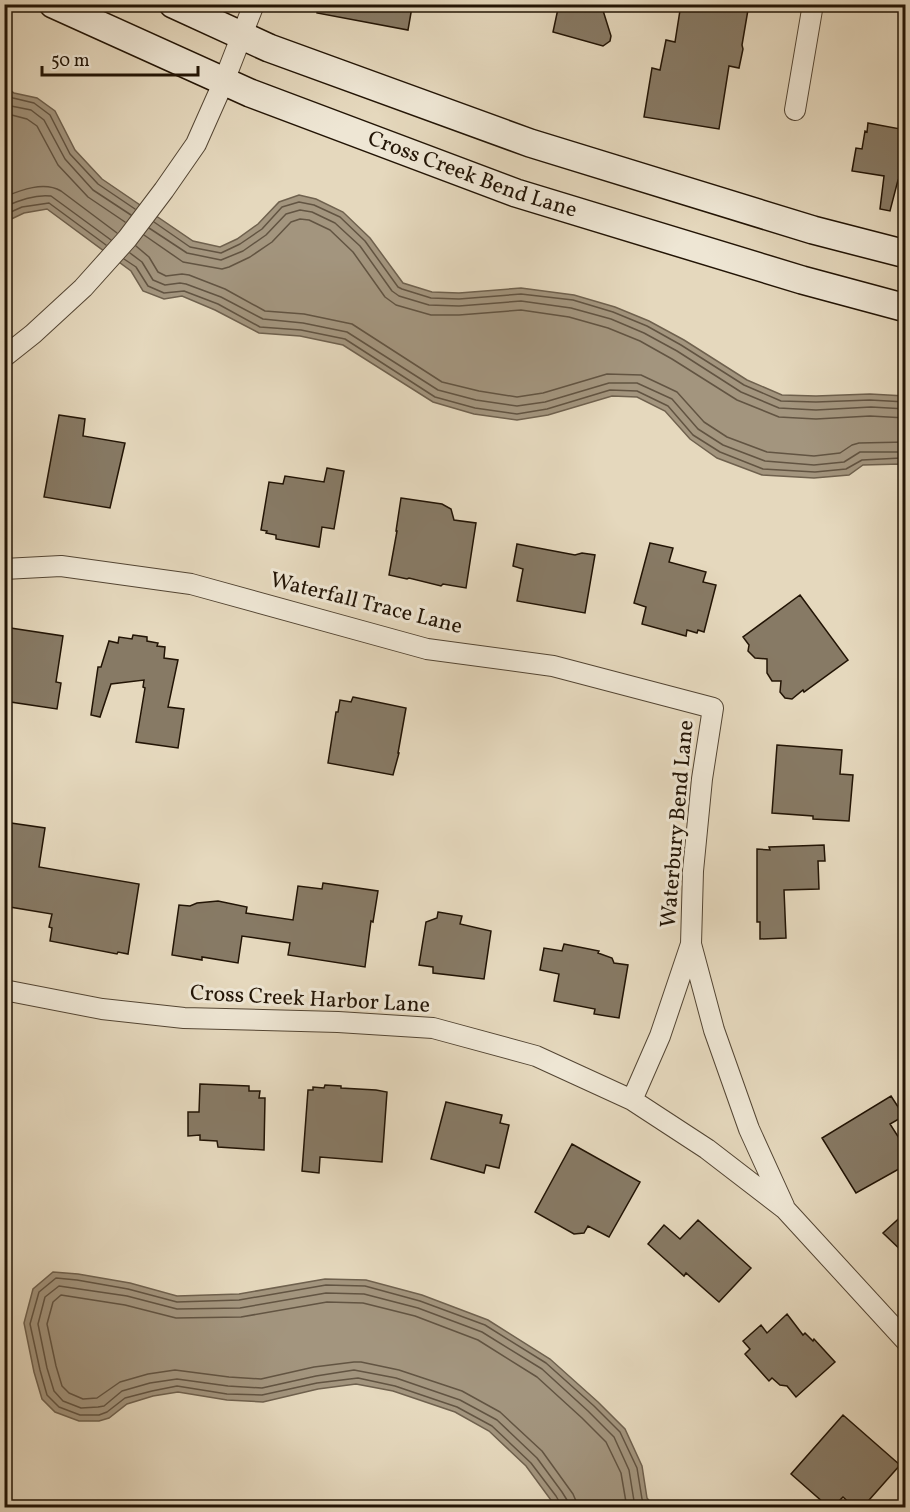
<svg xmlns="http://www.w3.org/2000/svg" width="910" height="1512" font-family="Vollkorn,serif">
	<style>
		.water { fill: #a3957e; stroke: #6f614e; stroke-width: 1.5 }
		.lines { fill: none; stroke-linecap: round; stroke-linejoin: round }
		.shore { stroke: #625442; stroke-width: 1.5 }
		.building { fill: #877a65; stroke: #221405; stroke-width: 1.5 }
		.minor-casing { stroke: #534533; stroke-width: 22 }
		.secondary-casing { stroke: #221405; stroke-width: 30 }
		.minor { stroke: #eee6d4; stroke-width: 20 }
		.secondary { stroke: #eee6d4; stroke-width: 27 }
		.labels { text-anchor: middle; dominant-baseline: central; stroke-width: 6; stroke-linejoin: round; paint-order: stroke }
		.street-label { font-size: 22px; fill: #221405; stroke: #eee6d4 }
	</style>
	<rect width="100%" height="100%" fill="#e5d8bd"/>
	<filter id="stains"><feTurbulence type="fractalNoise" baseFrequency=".00333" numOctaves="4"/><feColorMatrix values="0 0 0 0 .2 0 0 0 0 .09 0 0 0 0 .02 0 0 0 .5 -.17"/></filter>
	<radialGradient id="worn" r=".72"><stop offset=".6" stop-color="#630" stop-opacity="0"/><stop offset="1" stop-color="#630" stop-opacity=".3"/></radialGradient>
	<path class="water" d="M4 87 14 93 37 98 55 111 75 150 102 179 193 241 220 247 237 239 258 224 279 202 299 195 316 199 343 212 370 238 403 283 432 292 459 293 521 288 574 295 615 307 649 321 684 340 747 380 782 395 816 396 870 394 905 396V466L901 464 863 465 849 475 814 478 762 475 717 458 690 439 665 411 637 397 612 396 548 415 517 420 474 414 433 402 343 345 300 336 259 333 215 310 182 296 164 299 143 291 131 271 47 209 24 213 5 222Z
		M53 1272 78 1274 130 1283 177 1296 239 1294 325 1279 366 1280 422 1295 488 1320 550 1359 598 1402 625 1429 642 1466 647 1498 654 1507H556L526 1466 489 1431 455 1412 393 1391 356 1384 318 1389 263 1402 227 1400 178 1392 153 1396 127 1404 109 1418 99 1421H79L55 1412 42 1399 34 1372 24 1323 33 1289Z"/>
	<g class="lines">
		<path class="shore" d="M4 94 13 98 34 103 50 115 70 154 98 184 135 209
			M4 102 11 106 31 110 44 120 65 159 93 190 131 215
			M4 113 27 119 37 126 58 165 88 197 125 222
			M4 197C21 190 44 181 61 191L117 233
			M4 207C18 201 35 194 51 196L111 240
			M4 215 22 207 49 203 106 245
			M154 222 190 247 221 253 240 244 262 229 282 207 299 202 314 205 340 217 365 241 398 287 402 289 431 298 459 299 521 294 573 300 613 312 647 326 681 345 744 385 781 401 816 402 870 400 906 402
			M149 228 187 253 221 260 243 251 266 235 286 214 300 210 312 212 335 223 360 246 392 291 399 296 429 305 459 306 521 301 571 308 611 319 644 333 677 351 741 392 779 408 816 410 871 407 906 409
			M144 235 183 262 222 269 229 267 250 257 272 242 291 222 300 219 309 220 330 230 353 252 385 297 396 305 431 315H459L521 310 569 317 608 328 640 341 672 359 737 400 779 417 816 419 870 416 906 418
			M136 246 149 257 158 272 166 276 182 274 189 275 225 289 265 311 304 314 352 324 442 382 479 391 517 397 543 393 607 374 641 375 677 392 704 422 727 437 767 452 814 456 840 453 852 445 859 443 906 442
			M130 253 142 262 153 280 165 285 180 283 186 284 221 297 263 319 303 323 347 332 438 390 476 400 517 406 545 402 609 383H637L672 399 698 429 723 445 765 461 814 465 844 462 860 452H906
			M124 259 136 267 148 286 164 293 184 291 218 304 260 327 301 330 345 339 435 397 475 408 517 414 547 409 610 390 637 391 668 406 693 435 720 452 763 469 815 472 846 469 862 460 901 458 906 460
			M560 1508V1503L556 1496 531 1463 492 1426 457 1407 395 1386 358 1378 317 1383 262 1395 227 1394 177 1386 152 1391 125 1398 107 1412 99 1415H80L59 1407 47 1395 40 1370 30 1324 39 1292 56 1278 77 1280 128 1289 177 1302 239 1300 326 1285 365 1286 420 1301 485 1325 546 1363 594 1406 620 1432 637 1468 642 1499 647 1508
			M568 1508 567 1500 562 1492 537 1458 497 1420 460 1400 396 1378 354 1370 316 1376 262 1388 228 1386 177 1379 150 1383 122 1391 104 1406 98 1407 81 1408 63 1401 54 1391 47 1368 38 1324 45 1297 59 1286 127 1296 177 1309 240 1308 326 1293 364 1294 418 1308 482 1332 542 1369 588 1411 614 1437 629 1470 634 1501 637 1508
			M577 1508 576 1501 573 1494 542 1451 500 1412 462 1391 399 1370 361 1362H354L314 1367 261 1379 229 1377 175 1370 148 1374 120 1382 97 1398 83 1399 69 1393 62 1386 56 1366 47 1324 53 1302 61 1295 125 1305 176 1318 241 1317 327 1302 363 1303 415 1316 478 1340 537 1377 582 1418 606 1442 621 1473 627 1508"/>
	</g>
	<path class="building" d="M318 4H398L412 7 408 30 317 13Z
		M559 4H601L611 36 610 41 603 46 553 32Z
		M681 4H749L742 45 743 49 739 68 729 66 719 129 644 117 652 68 660 70 666 40 675 42Z
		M868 123 906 130V181L898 180 890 211 880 209 884 176 852 171 856 148 862 149 865 131 867 132Z
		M59 415 85 419 83 436 125 443 110 508 44 497Z
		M327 468 344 471 334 529 322 527 319 547 276 539V535L266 533 267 531 261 530 269 482 283 484 285 476 324 482Z
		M401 498 442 504 451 509 454 520 476 523 466 588 443 584 441 586 409 578 407 579 389 575 397 531H396Z
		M650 543 673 548 669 562 706 572 703 582 716 585 704 632 698 630 697 633 687 630 686 636 642 624 646 607 634 603Z
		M517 544 575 555 582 553 595 555 585 613 517 601 523 569 513 566Z
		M800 595 848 660 804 692 803 690 792 699 785 698 780 692 781 681H772L767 673V659L755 658 748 651 749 645 743 637Z
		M4 627 63 636 56 682 61 683 57 709 4 701Z
		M133 635 147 637V641L158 643 157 646 165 647 164 658 178 660 168 707 184 709 178 748 136 742 145 688 143 687 144 680 111 684 100 717 91 715 98 667H101L109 641 118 643 119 637 132 639Z
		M353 697 406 708 398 753H399L393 775 328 763 336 712H338L340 700 351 702Z
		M777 745 842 750 840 774 853 775 849 821 813 819V816L772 813Z
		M4 822 45 828 39 867 139 884 128 954 118 952 117 954 50 941 52 928 49 927 52 914 4 906Z
		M824 845 825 861H818L819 889 784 890 786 938 760 939V922H757V849L770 850 769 847Z
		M323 883 378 891 373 922 371 921 365 967 288 955 290 943 242 936 238 963 202 957V960L172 955 179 905 190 906 197 903 218 901 247 907 246 913 293 920 298 886 322 889Z
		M438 912 462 916 460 924 491 931 484 979 433 973V967L419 965 426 922 437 918Z
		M564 944 599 951 598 953 612 958 614 963 628 965 619 1018 594 1014 595 1009 554 1001 559 974 540 970 544 948 562 951Z
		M200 1084 249 1086V1091H260L259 1098H265L264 1150 218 1147 217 1141 200 1140V1135L188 1136V1112H199Z
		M325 1085 341 1086V1088L376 1090 387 1092 382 1162 320 1157 319 1173 302 1171 308 1090H313V1087L324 1088Z
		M891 1096 904 1116 890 1124 906 1149V1165L856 1193 822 1138Z
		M446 1102 502 1115 500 1123 509 1125 499 1168 486 1165 484 1173 431 1159Z
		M572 1144 640 1182 609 1237 588 1226 584 1233 574 1234 535 1212Z
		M906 1212V1255L883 1233Z
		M698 1220 751 1268 719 1302 686 1273 684 1276 648 1244 664 1225 680 1239Z
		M787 1314 803 1335 805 1333 813 1341 814 1339 835 1362 796 1397 787 1386 780 1385 772 1378 769 1381 745 1354 750 1349 743 1341 761 1325 767 1333Z
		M843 1415 900 1465 862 1508H855L843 1497 836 1504 824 1503 791 1474Z"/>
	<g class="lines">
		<defs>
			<path id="minor" d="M795 110 813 4
				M4 357 33 334 83 288 127 239 164 190 196 144 224 81 254 4
				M4 569 61 566 191 584 427 649 553 666 713 708 702 779 693 871 691 944 660 1036 632 1100
				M691 944 714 1030 749 1129 784 1206
				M4 990 102 1009 184 1018 338 1022 433 1028 536 1056 632 1100 707 1149 785 1209 906 1341"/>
			<g id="secondary">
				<path id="s1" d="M53 4 250 93 516 193 802 280 906 308"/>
				<path d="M173 4 269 48 530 143 813 230 906 254"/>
			</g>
		</defs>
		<use href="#minor" class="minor-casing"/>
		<use href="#secondary" class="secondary-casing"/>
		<use href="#minor" class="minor"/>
		<use href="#secondary" class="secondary"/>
	</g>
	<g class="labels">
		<g class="street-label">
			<text stroke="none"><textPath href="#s1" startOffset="453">Cross Creek Bend Lane</textPath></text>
			<text transform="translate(366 604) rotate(14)">Waterfall Trace Lane</text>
			<text transform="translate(678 824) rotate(-85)">Waterbury Bend Lane</text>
			<text transform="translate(310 1000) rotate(3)">Cross Creek Harbor Lane</text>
		</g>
	</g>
	<rect width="910" height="1512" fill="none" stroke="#e5d8bd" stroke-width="24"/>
	<rect x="6" y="6" width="898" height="1500" fill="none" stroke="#221405" stroke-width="3"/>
	<rect x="12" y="12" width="886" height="1488" fill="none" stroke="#221405" stroke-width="1.5"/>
	<path d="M42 66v9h156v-9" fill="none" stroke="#221405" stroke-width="3"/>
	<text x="51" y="66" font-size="18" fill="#221405" stroke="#eee6d4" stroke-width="4.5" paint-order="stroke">50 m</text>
	<rect width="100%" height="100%" filter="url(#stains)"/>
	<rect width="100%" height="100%" fill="url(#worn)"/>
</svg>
